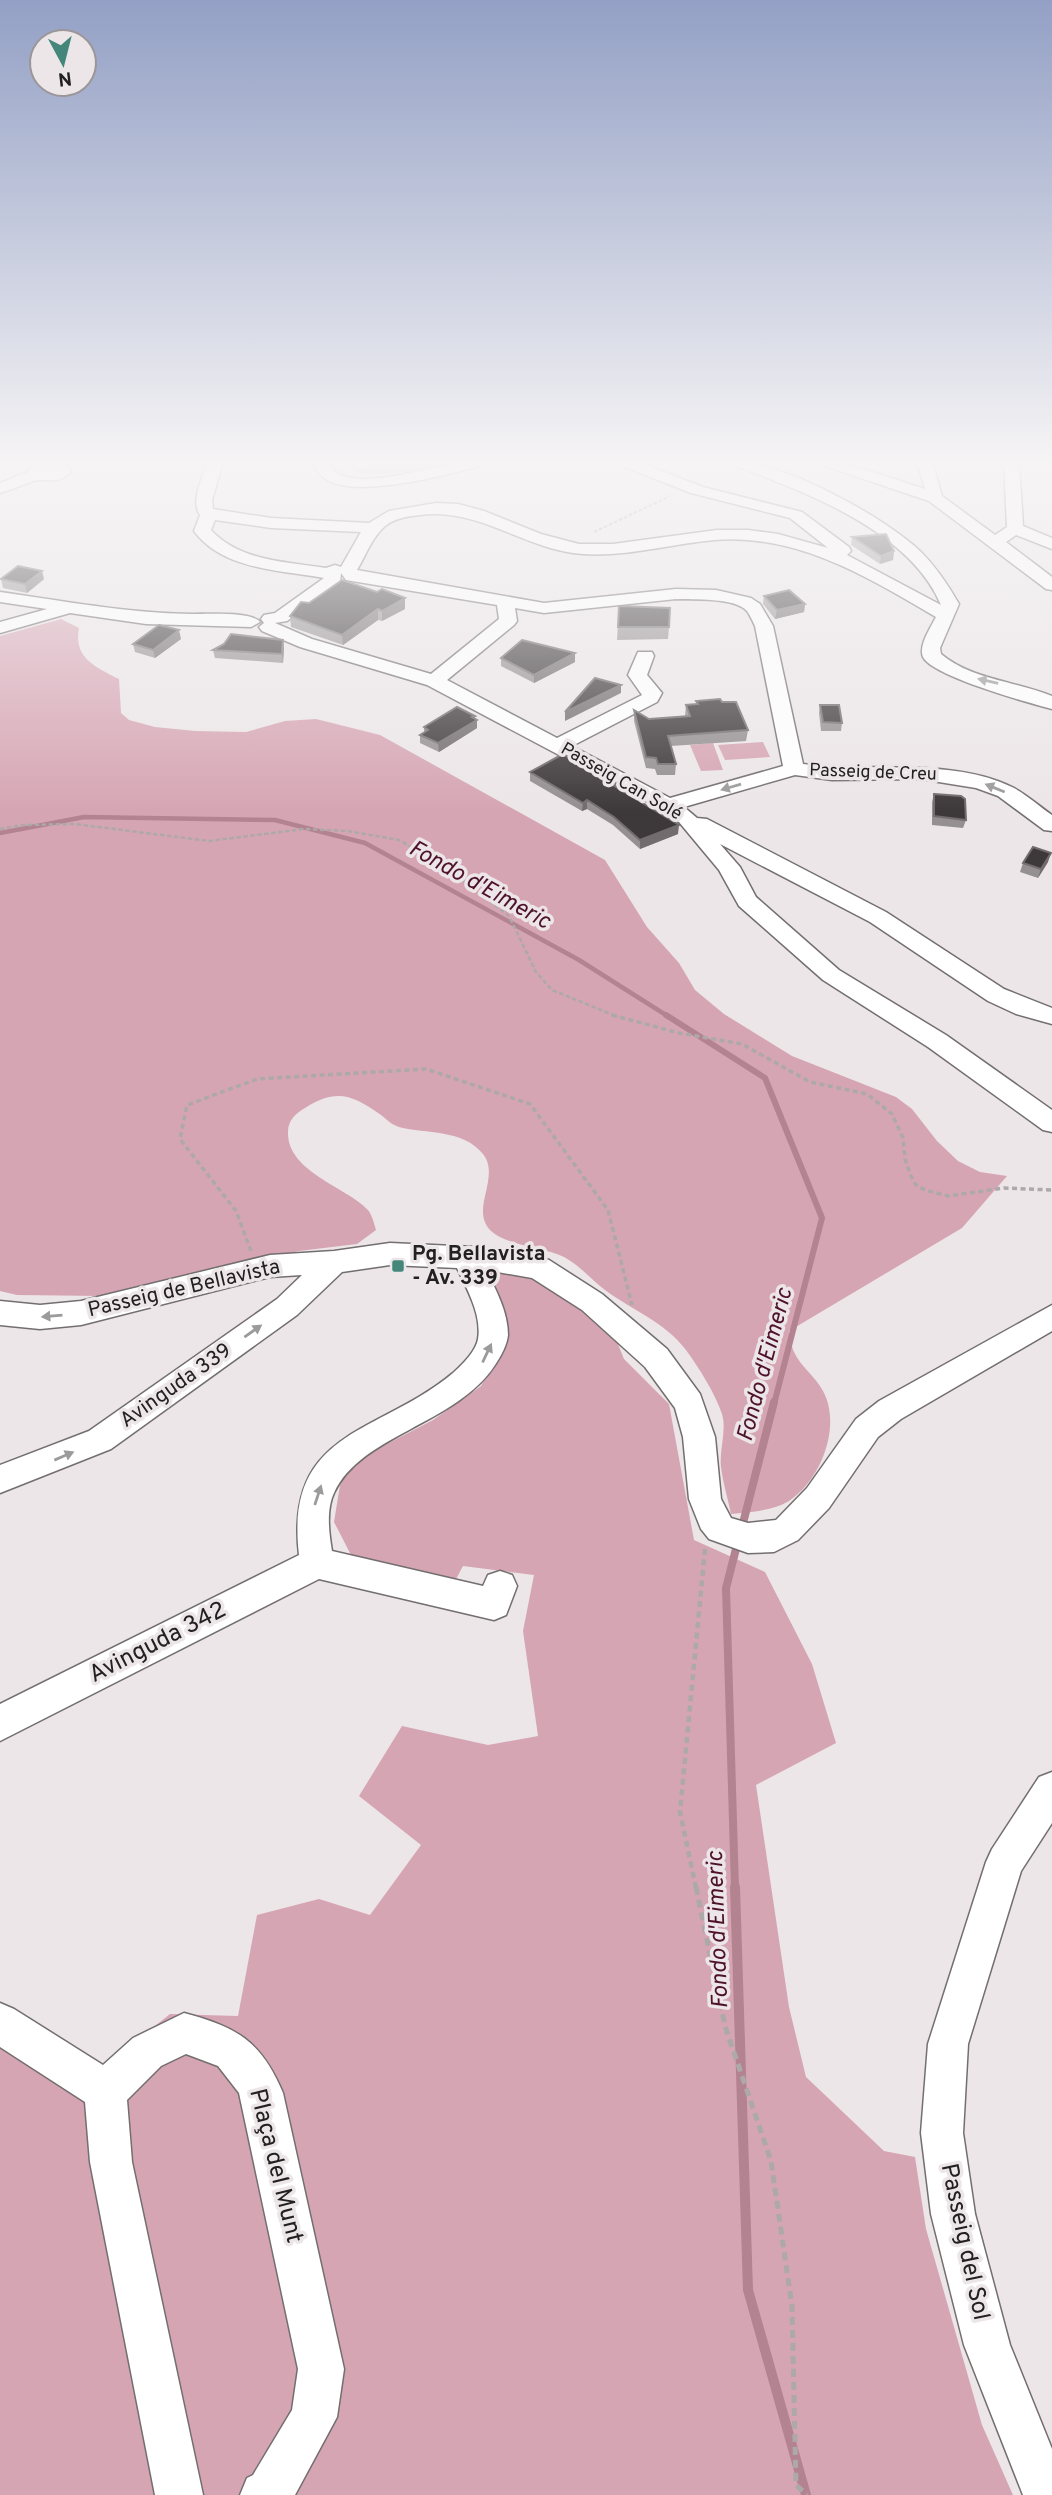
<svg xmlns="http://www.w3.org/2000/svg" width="1052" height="2495" font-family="Overpass,sans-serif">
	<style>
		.green { fill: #d6a5b4 }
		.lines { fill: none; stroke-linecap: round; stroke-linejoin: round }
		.stream-far3 { stroke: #b38391; stroke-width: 4.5 }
		.stream-far2 { stroke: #b38391; stroke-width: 6 }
		.stream-far1 { stroke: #b38391; stroke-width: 8 }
		.stream { stroke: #b38391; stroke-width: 10 }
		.minor-casing { stroke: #736e6f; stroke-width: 3 }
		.path-far4 { stroke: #ada8aa; stroke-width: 2; stroke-dasharray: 3.5 2; stroke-linecap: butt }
		.path-far3 { stroke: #ada8aa; stroke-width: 2.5; stroke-dasharray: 4.5 2.5; stroke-linecap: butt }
		.path-far2 { stroke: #ada8aa; stroke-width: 3.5; stroke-dasharray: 5 3.5; stroke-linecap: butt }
		.path-far1 { stroke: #ada8aa; stroke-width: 4.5; stroke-dasharray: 6 4.5; stroke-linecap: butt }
		.path { stroke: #ada8aa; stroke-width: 5; stroke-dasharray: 8 5; stroke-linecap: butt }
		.minor { fill: #fff; fill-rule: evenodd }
		.wall { fill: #948f91 }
		.shaded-wall { fill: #726c6e }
		.building { fill: #3d383a; stroke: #726c6e; stroke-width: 2 }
		.oneway { fill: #9c9b9b }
		.poi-dot { fill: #44877a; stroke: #ece6e8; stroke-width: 2.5 }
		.labels { text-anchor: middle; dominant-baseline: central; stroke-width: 7; stroke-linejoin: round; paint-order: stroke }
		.far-street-label { font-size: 18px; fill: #222021; stroke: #ece6e8 }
		.poi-label { font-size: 21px; font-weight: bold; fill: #222021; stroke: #ece6e8; text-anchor: start }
		.street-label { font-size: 21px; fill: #222021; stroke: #ece6e8 }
		.water-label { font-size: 23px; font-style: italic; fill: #4e122b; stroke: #ece6e8 }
		.near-street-label { font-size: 24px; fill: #222021; stroke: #ece6e8 }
	</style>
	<rect width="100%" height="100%" fill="#ece6e8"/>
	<path class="green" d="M384 462H447C419 470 381 479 353 471Z
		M61 619 79 628C73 658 96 667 119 679L121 713 129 720 155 727 195 731 246 732 285 721 316 719 380 735 605 860 647 927 679 963 695 990 724 1014 792 1056 896 1097 912 1109 937 1141 958 1161 980 1172 1007 1176 962 1228 789 1331C791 1338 791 1346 794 1352 800 1366 816 1377 823 1391 842 1426 821 1480 789 1501 773 1511 749 1512 731 1514 728 1499 723 1483 721 1467 719 1450 727 1431 722 1414 715 1393 699 1368 686 1350 665 1322 632 1310 605 1290 592 1280 579 1265 564 1257 544 1247 506 1246 490 1230 470 1209 501 1177 483 1154 463 1129 426 1134 399 1127 392 1125 386 1119 381 1115 352 1095 337 1088 305 1108 296 1113 288 1120 288 1132 287 1172 347 1187 368 1210 372 1215 374 1223 376 1230L357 1244 299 1251 102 1296 17 1295 0 1291V636Z
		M763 742 770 757 725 760 718 745Z
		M713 743 723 770 701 771 690 745Z
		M494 1268 534 1274 611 1327 624 1359 669 1404 694 1540 765 1572 812 1664 836 1743 756 1785 789 2007 806 2077 884 2151 915 2157 926 2229 982 2425 1013 2495H0V2046L105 2066 170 2014 238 2016 257 1915 319 1899 370 1915 421 1845 359 1796 402 1726 488 1745 538 1736 523 1631 534 1575 463 1566 455 1581 351 1555 334 1522 343 1467 433 1420 481 1386 505 1345 502 1304 485 1280Z"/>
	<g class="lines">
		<path class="stream-far3" d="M0 833 84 817 275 820 365 843 579 960 669 1017"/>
		<path class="stream-far2" d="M666 1015 765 1078 822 1218 774 1404"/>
		<path class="stream-far1" d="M742 1527 774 1402
			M735 1888 726 1588 738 1541"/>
		<path class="stream" d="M735 1887 748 2290 806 2495"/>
		<defs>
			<path id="minor" d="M53 462 65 464 71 472C57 486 48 477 33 481 22 485 11 490 0 493V483L28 472 33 465Z
				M207 462H223L212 500 213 509 271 518 369 523 389 511 436 503 458 504 484 511 541 534 579 544H613L717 530H748L778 534 828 548 790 518 691 493 620 465 617 462H638L703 487 802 512 849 547 851 551 847 555 941 605C910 530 803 491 733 465L730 462C779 458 886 518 921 552 937 568 948 585 959 604L940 648 941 654C972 680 1016 681 1052 696V709C1029 703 932 676 923 657 918 646 931 627 936 617 868 577 796 533 714 540 670 544 627 557 583 554 525 550 479 507 420 515 408 516 395 518 385 526 372 537 366 555 357 570L544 603 676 589 716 590 751 598 760 604 773 626 803 764C869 773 951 757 1012 787 1026 794 1039 806 1052 815V831L1044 830 998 796 976 788 920 779 832 780 795 775 684 807 697 818 707 819 886 912 1004 989 1052 1008V1024L1016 1014 988 1001 870 922 720 844 740 867 756 897 839 970 946 1035 1052 1110V1132L1043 1130 928 1047 823 980 739 906 719 870 679 822 661 809 427 685 300 647 262 631 259 627 264 623 261 619 264 615 275 613 324 578C280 570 223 570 194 531L200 515C190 501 203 478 207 462ZM215 520 271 528 361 532 341 567 335 565 326 568C287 562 239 561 211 530ZM341 573 346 580 352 581 497 605 499 619 431 674 312 639 275 623 287 621 340 583ZM676 599C694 600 734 597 747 611 750 615 753 622 755 626L783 766 670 798 572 746 657 702 662 693 647 675 654 656 652 652H638L628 675 642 695 557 738 447 680 514 625 517 621 515 608 544 613Z
				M312 462H327C331 467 336 474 343 476 381 488 444 459 487 462L484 465C450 474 360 498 329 481 321 477 316 469 312 462Z
				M819 462H841L925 489 917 462H932L942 496 995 535 1007 527 1004 462H1019L1023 526 1052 538V549L1016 535 1006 542 1052 577V590L1046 589 929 501 822 465Z
				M0 592C64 601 127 613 192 614 207 614 251 611 260 622L251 627 146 624 70 613 0 633V622L47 609 0 602Z
				M390 1243 497 1248 539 1257 549 1260 602 1294 667 1349 700 1394 715 1437 721 1499 731 1518 748 1523 776 1520 807 1488 856 1419 879 1401 1052 1305V1331L901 1419 878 1437 829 1508 798 1540 774 1552 748 1553 709 1539 701 1529 689 1499 683 1437 675 1408 645 1367 582 1310 532 1278 486 1270C496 1290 508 1312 508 1335 507 1345 501 1356 495 1365 457 1424 360 1435 334 1493 326 1510 329 1533 332 1551L483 1586 488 1575 500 1571 512 1575 517 1586 506 1615 494 1620 319 1579 0 1741V1704L299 1555C284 1429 379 1435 453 1373 462 1365 476 1351 478 1339 482 1315 467 1289 457 1268L390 1265 342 1272 297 1315 111 1449 0 1493V1465L89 1431 277 1299 302 1275 270 1277 81 1325 40 1329 0 1325V1301L40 1305 81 1301 270 1255 334 1251Z
				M1052 1772V1823L1021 1871 968 2044 963 2133 975 2214 1010 2345 1052 2449V2495H1023L964 2345 931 2214 921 2133 928 2044 986 1862 992 1849 1039 1777Z
				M0 2003 14 2009 103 2065 133 2038 184 2013C237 2027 261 2041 283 2093L344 2369 337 2417 295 2495H240L247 2478 253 2475 292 2410 298 2369 239 2093 218 2066 186 2054 161 2066 127 2100 132 2162 203 2495H155L90 2162 85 2102 0 2047Z"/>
		</defs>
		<use href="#minor" class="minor-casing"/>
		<path class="path-far4" d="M594 532 670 496"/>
		<path class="path-far3" d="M0 829 23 825 75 824 209 841 304 829 348 831 399 840 437 861 509 916 536 972 552 990 618 1017"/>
		<path class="path-far2" d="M612 1015 679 1033 742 1044 810 1082 867 1094 892 1114 903 1138 905 1159 911 1176 916 1185 925 1190 948 1196 1004 1188 1052 1190
			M251 1251 236 1211 180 1139 187 1105 257 1079 426 1069 530 1104 608 1210 632 1305"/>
		<path class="path-far1" d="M696 1888 680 1812 705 1549"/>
		<path class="path" d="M696 1887 725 2026 771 2161 792 2306 796 2485 807 2495"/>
		<use href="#minor" class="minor"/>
	</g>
	<path class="wall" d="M852 537 894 551 893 560 880 564 851 545Z
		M1 579H44L27 593 3 588Z
		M764 596 805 604 804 612 775 619 763 604Z
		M301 602 405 609 382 621 378 620 343 645 291 627 290 616Z
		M619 606 669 627 668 639 617 640Z
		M181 639 155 658 135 652 133 644Z
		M284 648 283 663 215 658 213 650Z
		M575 653V662L534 683 501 666V658Z
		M696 701 722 702 748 730 746 741 671 746 676 764 675 775H657L655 769 646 768 634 721V710L649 719 685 716 686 705 696 704Z
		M820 705 842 723 841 731H821L819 713Z
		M475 719 477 720V728L439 752 420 743V735L424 732V727Z
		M530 772 617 787 678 834 640 849 613 825 587 809 582 811 530 781Z
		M934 794 966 820 963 828 932 825V802Z
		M1048 862 1038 878 1020 872 1023 863Z"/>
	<path class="shaded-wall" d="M894 551 893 560 880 564 881 556Z
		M42 571 44 579 27 593 25 584Z
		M405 598V609L382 621V611Z
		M805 604 804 612 775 619 777 610Z
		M378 609V620L343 645 342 635Z
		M179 630 181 639 155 658 153 650Z
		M283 640 284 648 283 663 282 654Z
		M575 653V662L534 683V675Z
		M621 685V693L565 721V712Z
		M475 716V721L477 720V728L439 752 438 743Z
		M587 800V809L582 811 583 803Z
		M679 825 678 834 640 849V840Z
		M1051 853 1048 862 1038 878 1041 869Z"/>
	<path class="building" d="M886 534 894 551 881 556 852 537Z
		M18 566 42 571 25 584 1 579Z
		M342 580 377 592 382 589 405 598 382 611 378 609 342 635 290 616 301 602 309 603Z
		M789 590 805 604 777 610 764 596Z
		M619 606 670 608 669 627H618Z
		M159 625 179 630 153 650 133 644Z
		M231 634 283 640 282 654 213 650 224 644Z
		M522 640 575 653 534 675 501 658Z
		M595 678 621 685 565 712Z
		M720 699 722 702H736L748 730 668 736 676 764H658L656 758 646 757 634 710 649 719 690 716 686 705 698 704 696 701Z
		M820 705H839L842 723 823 722Z
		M457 707 475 716 472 717 477 720 438 743 420 735 428 730 424 727Z
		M563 754 617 783 613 785 679 825 640 840 614 817 587 800 583 803 530 772Z
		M934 794 961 796 965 799 966 820 934 816Z
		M1033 847 1051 853 1041 869 1023 863Z"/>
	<defs><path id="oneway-solid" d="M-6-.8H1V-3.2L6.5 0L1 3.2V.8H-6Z" transform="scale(1.75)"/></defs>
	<g class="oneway">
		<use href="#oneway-solid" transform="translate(988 681) rotate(-167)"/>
		<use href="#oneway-solid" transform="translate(731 787) rotate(164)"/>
		<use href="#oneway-solid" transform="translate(995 788) rotate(-158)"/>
		<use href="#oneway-solid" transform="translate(52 1316) rotate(175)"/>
		<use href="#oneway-solid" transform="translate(253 1331) rotate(-35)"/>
		<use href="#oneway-solid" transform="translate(487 1353) rotate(-65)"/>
		<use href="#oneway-solid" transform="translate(64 1456) rotate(-23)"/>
		<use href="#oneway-solid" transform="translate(318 1495) rotate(-72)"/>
	</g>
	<linearGradient id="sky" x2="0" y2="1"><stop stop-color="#93a0c5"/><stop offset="0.57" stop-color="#f6f4f5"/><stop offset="1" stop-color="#f6f4f5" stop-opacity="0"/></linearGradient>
	<rect width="1052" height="811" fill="url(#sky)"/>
	<rect class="poi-dot" x="391" y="1259" width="14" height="14" rx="3.5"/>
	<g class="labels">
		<g class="far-street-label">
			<text transform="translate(873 773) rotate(2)">Passeig de Creu</text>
			<text transform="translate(621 782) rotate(30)">Passeig Can Solé</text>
		</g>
		<g class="poi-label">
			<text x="412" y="1254">Pg. Bellavista<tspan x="412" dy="24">- Av. 339</tspan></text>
		</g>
		<g class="street-label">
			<text transform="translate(184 1289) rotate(-13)">Passeig de Bellavista</text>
			<text transform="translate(176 1386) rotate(-35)">Avinguda 339</text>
		</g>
		<g class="water-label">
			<text transform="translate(479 886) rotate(29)">Fondo d'Eimeric</text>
			<text transform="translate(766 1365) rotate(-75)">Fondo d'Eimeric</text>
			<text transform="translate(719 1930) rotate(-92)">Fondo d'Eimeric</text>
		</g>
		<g class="near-street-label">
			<text transform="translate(158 1643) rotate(-27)">Avinguda 342</text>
			<text transform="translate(275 2166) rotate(76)">Plaça del Munt</text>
			<text transform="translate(964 2242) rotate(78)">Passeig del Sol</text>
		</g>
	</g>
	<g transform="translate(63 63) rotate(173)"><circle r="33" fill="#ece6e8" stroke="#9b9798" stroke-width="2"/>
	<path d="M0-5L12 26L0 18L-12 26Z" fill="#44877a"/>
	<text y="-10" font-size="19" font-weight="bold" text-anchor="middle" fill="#222021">N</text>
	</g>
</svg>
